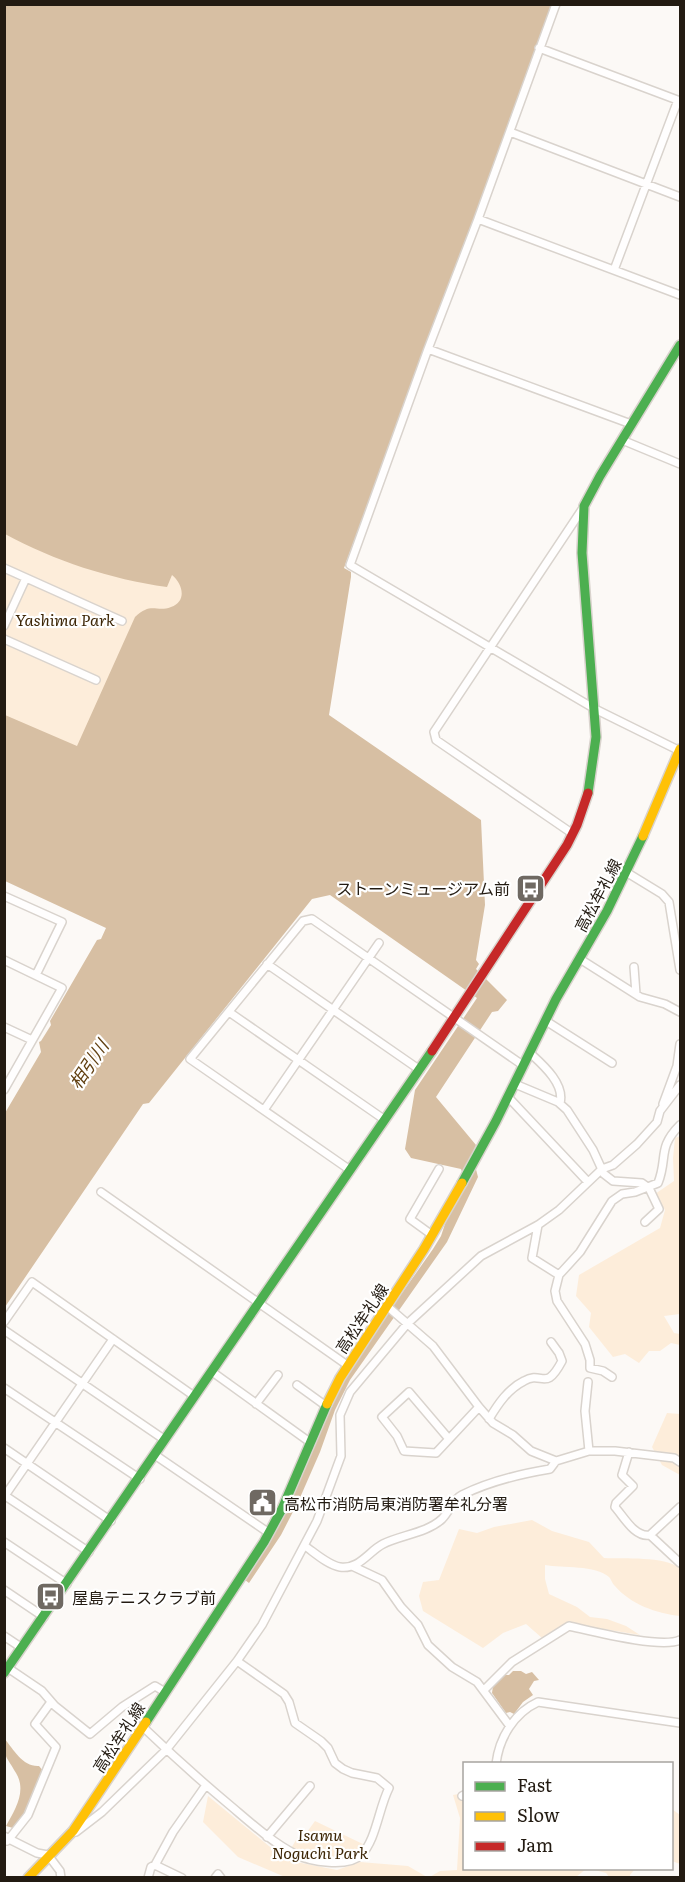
<svg xmlns="http://www.w3.org/2000/svg" width="685" height="1882" font-family="Literata,'Noto Sans JP',serif">
	<style>
		.green { fill: #fdedda }
		.water { fill: #d7bfa3 }
		.lines { fill: none; stroke-linecap: round; stroke-linejoin: round }
		.street-casing { stroke: #d9d3cd; stroke-width: 10 }
		.fast-casing { stroke: #d9d3cd; stroke-width: 12 }
		.slow-casing { stroke: #d9d3cd; stroke-width: 12 }
		.jam-casing { stroke: #d9d3cd; stroke-width: 12 }
		.street { stroke: #fffefe; stroke-width: 7 }
		.fast { stroke: #4caf50; stroke-width: 9 }
		.slow { stroke: #ffc107; stroke-width: 9 }
		.jam { stroke: #c62828; stroke-width: 9 }
		.labels { text-anchor: middle; dominant-baseline: central; stroke-width: 4.5; stroke-linejoin: round; paint-order: stroke }
		.park-label { font-size: 16px; font-style: italic; fill: #3d2606; stroke: #fff }
		.poi-label { font-size: 16px; fill: #231b12; stroke: #fff; text-anchor: start }
		.street-label { font-size: 16px; fill: #231b12; stroke: #fff }
		.water-label { font-size: 18px; font-style: italic; fill: #624113; stroke: #fff }
	</style>
	<rect width="100%" height="100%" fill="#fcf9f6"/>
	<path class="green" d="M4 526 172 573 183 585 182 599 77 748 5 716Z
		M680 1136V1314L664 1316 674 1333 680 1334V1345L671 1343 660 1351H649L639 1363 625 1354 613 1357 589 1327 591 1313 576 1296 579 1275 660 1228 665 1210 655 1194 674 1181 673 1158 675 1138Z
		M667 1413 680 1414V1475L662 1465 652 1447Z
		M532 1520 552 1531 589 1542 604 1558C624 1559 664 1556 680 1568V1616C656 1613 631 1605 614 1585 612 1583 611 1579 609 1577 596 1565 562 1568 545 1565V1579L549 1594 577 1607 590 1617 607 1619 626 1626 640 1635 566 1623 542 1638 526 1624 503 1633 483 1648 423 1611 419 1596 423 1582 439 1580 459 1529 477 1533 494 1527Z
		M464 1793V1868L586 1869 576 1877 428 1878 440 1871 457 1870 460 1818 453 1795Z
		M208 1796 286 1860 337 1870 360 1862 408 1866 427 1877H285L238 1857 203 1822Z
		M672 1809 680 1815V1864L672 1861Z
		M315 1821 367 1846 353 1861 311 1860 290 1850 302 1830 307 1832Z
		M591 1869H635L630 1875V1878L609 1877 606 1873Z"/>
	<path class="water" d="M5 5H554L344 568 351 572V577L329 715 481 820 485 905 476 960 479 964 476 969 507 1000 498 1011 492 1012 436 1097 476 1145 472 1154 478 1177 447 1242 350 1380 335 1410 320 1452 299 1500 281 1535 249 1583 245 1580 337 1392 390 1310 433 1249 441 1236 449 1212 466 1183 461 1169 411 1158 405 1149 415 1090 477 998 330 895 312 899 149 1103 143 1104 5 1307V1113L41 1052 39 1042 41 1041 51 1025 50 1021 97 940 101 939 106 928 5 881V715L77 746 135 617C152 601 156 613 171 607 188 601 182 583 172 575L167 587C110 579 55 561 5 534Z
		M513 1671H521L526 1674 532 1672 539 1680 534 1681 529 1689 533 1695 523 1702 514 1714 510 1712 506 1713 492 1693 493 1686 505 1675H509Z
		M4 1738C14 1750 23 1767 39 1766L44 1772 27 1811 13 1828 6 1826C15 1810 27 1791 16 1773 6 1755 5 1761 4 1738Z"/>
	<g class="lines">
		<defs>
			<path id="street" d="M556 4 478 219 680 295
				M539 48 680 101
				M510 132 680 197
				M478 219 428 349 631 424
				M614 270 678 100
				M428 349 350 565 595 709 680 751
				M622 440 680 464
				M4 568 122 621
				M4 626 26 578
				M4 639 96 680
				M573 834 436 740 434 732 583 508
				M626 872 662 894 669 902 680 970
				M4 896 62 922 36 975
				M580 959 640 997 665 1004 680 1012
				M4 960 62 988 4 1090
				M267 964 420 1070
				M634 967 636 994
				M229 1012 385 1120
				M546 1021 612 1063
				M4 1027 32 1040
				M530 1053C543 1065 565 1084 560 1103
				M515 1084 558 1102 567 1110 593 1150 604 1174 613 1181 642 1183 649 1188 659 1209 645 1222
				M508 1097 588 1182
				M663 1104 677 1066 680 1044
				M264 1110 379 943
				M350 1170 190 1059 303 921 312 919 524 1066
				M101 1192 347 1365
				M538 1225 532 1258 559 1275
				M432 1235 410 1219 439 1169
				M387 1306 433 1346 479 1407 493 1423 513 1435 531 1451 556 1461 589 1451H615L674 1458 680 1462
				M4 1322 32 1282 194 1396
				M4 1330 165 1440
				M211 1371 311 1443
				M612 1377 603 1371 590 1368V1360L585 1344 557 1301 555 1291 559 1275 580 1252 612 1201 622 1194 635 1192 658 1183C668 1158 657 1148 680 1125
				M588 1382 585 1411 589 1451
				M297 1385 326 1406
				M4 1388 140 1479
				M256 1404 278 1375
				M489 1419C498 1404 508 1389 524 1381 543 1370 545 1393 562 1361L559 1353 551 1342
				M449 1439 409 1392 382 1417 397 1436 404 1451 436 1453 479 1407
				M4 1448 111 1521
				M629 1452 622 1475 633 1486 616 1503 615 1507C624 1517 635 1538 650 1535
				M155 1455 269 1533
				M4 1495 89 1552
				M4 1497 113 1339
				M680 1507 650 1535 680 1563
				M4 1542 67 1584
				M305 1546C315 1553 328 1565 340 1567 359 1570 369 1551 383 1544 401 1535 427 1533 442 1519 450 1511 452 1500 462 1495 490 1481 520 1474 550 1469L556 1461
				M352 1566 382 1580 401 1607 418 1625 428 1645 452 1667 477 1682 509 1725
				M4 1590 44 1617
				M4 1636 22 1648
				M8 1668 42 1691 55 1706 90 1734 122 1707 155 1686 165 1692
				M484 1690 512 1662 569 1626C592 1631 661 1649 680 1640
				M143 1727C172 1755 202 1782 232 1807 252 1824 272 1842 295 1854 310 1862 348 1868 361 1855 376 1841 379 1807 389 1788L377 1778 352 1773 343 1769 335 1763 328 1748 321 1741 295 1723 289 1702 284 1694 237 1661
				M496 1764C499 1738 514 1713 538 1702L680 1723
				M462 1796 464 1795
				M76 1832 102 1812 166 1750 237 1661 262 1625 317 1521 341 1456 340 1415 350 1392 407 1324 481 1256 538 1225 559 1210 602 1169 613 1165 637 1144 657 1122 660 1111 680 1085
				M4 1836 9 1839 28 1815 56 1747 35 1724 51 1702
				M267 1837 310 1786
				M7 1841 9 1839 37 1853 48 1855 60 1871 61 1878
				M148 1878 151 1867 155 1865
				M182 1878 155 1865 173 1832 206 1785
				M215 1878 218 1874 221 1878"/>
			<path id="fast" d="M588 793 596 737 582 553 584 506 600 476 680 345
				M462 1183 496 1121 556 999 607 911 643 836
				M4 1673 432 1051
				M146 1722 264 1542 282 1509 327 1404"/>
			<path id="slow" d="M643 836 680 749
				M327 1404 340 1378 424 1249 462 1183
				M28 1878 73 1831 146 1722"/>
			<path id="jam" d="M432 1051 567 845 577 825 588 793"/>
		</defs>
		<use href="#street" class="street-casing"/>
		<use href="#fast" class="fast-casing"/>
		<use href="#slow" class="slow-casing"/>
		<use href="#jam" class="jam-casing"/>
		<use href="#street" class="street"/>
		<use href="#fast" class="fast"/>
		<use href="#slow" class="slow"/>
		<use href="#jam" class="jam"/>
	</g>
	<defs>
		<symbol id="bus-square" viewBox="-11 -11 22 22"><rect x="-9" y="-9" width="18" height="18" rx="4" fill="#6f6962" stroke="#fff"/><path d="M-5-6H5V4H4V6H2V4H-2V6H-4V4H-5ZM-3.5-4V0h7V-4ZM-3.5 1.2v1.5H-2V1.2ZM2 1.2v1.5H3.5V1.2Z" fill="#fff"/></symbol>
		<symbol id="civic-square" viewBox="-11 -11 22 22"><rect x="-9" y="-9" width="18" height="18" rx="4" fill="#6f6962" stroke="#fff"/><path d="M-.6-6.5H3V-4.5H.6V-3L4-1V1h2V6H-6V1h2V-1L-.6-3ZM-1.2 2.5V6h2.4V2.5Z" fill="#fff"/></symbol>
	</defs>
	<g fill-rule="evenodd">
		<use href="#bus-square" x="514" y="872" width="33" height="33"/>
		<use href="#civic-square" x="246" y="1486" width="33" height="33"/>
		<use href="#bus-square" x="34" y="1580" width="33" height="33"/>
	</g>
	<g class="labels">
		<g class="park-label">
			<text x="65" y="619">Yashima Park</text>
			<text x="320" y="1834">Isamu<tspan x="320" dy="18">Noguchi Park</tspan></text>
		</g>
		<g class="poi-label">
			<text x="510" y="888" text-anchor="end">ストーンミュージアム前</text>
			<text x="284" y="1503">高松市消防局東消防署牟礼分署</text>
			<text x="72" y="1597">屋島テニスクラブ前</text>
		</g>
		<g class="street-label">
			<text transform="translate(597 895) rotate(-62)">高松牟礼線</text>
			<text transform="translate(361 1318) rotate(-56)">高松牟礼線</text>
			<text transform="translate(118 1737) rotate(-57)">高松牟礼線</text>
		</g>
		<g class="water-label">
			<text transform="translate(88 1064) rotate(-56)">相引川</text>
		</g>
	</g>
	<rect width="685" height="1882" fill="none" stroke="#231b12" stroke-width="12"/>
	<rect x="463" y="1762" width="210" height="108" fill="#ffffff" stroke="#a7a4a0" stroke-width="1.5"/>
	<rect x="475" y="1782" width="30" height="9" fill="#4caf50" stroke="#a7a4a0" stroke-width="1.5"/>
	<text x="517" y="1792" font-size="18" fill="#231b12">Fast</text>
	<rect x="475" y="1812" width="30" height="9" fill="#ffc107" stroke="#a7a4a0" stroke-width="1.5"/>
	<text x="517" y="1822" font-size="18" fill="#231b12">Slow</text>
	<rect x="475" y="1842" width="30" height="9" fill="#c62828" stroke="#a7a4a0" stroke-width="1.5"/>
	<text x="517" y="1852" font-size="18" fill="#231b12">Jam</text>
</svg>
